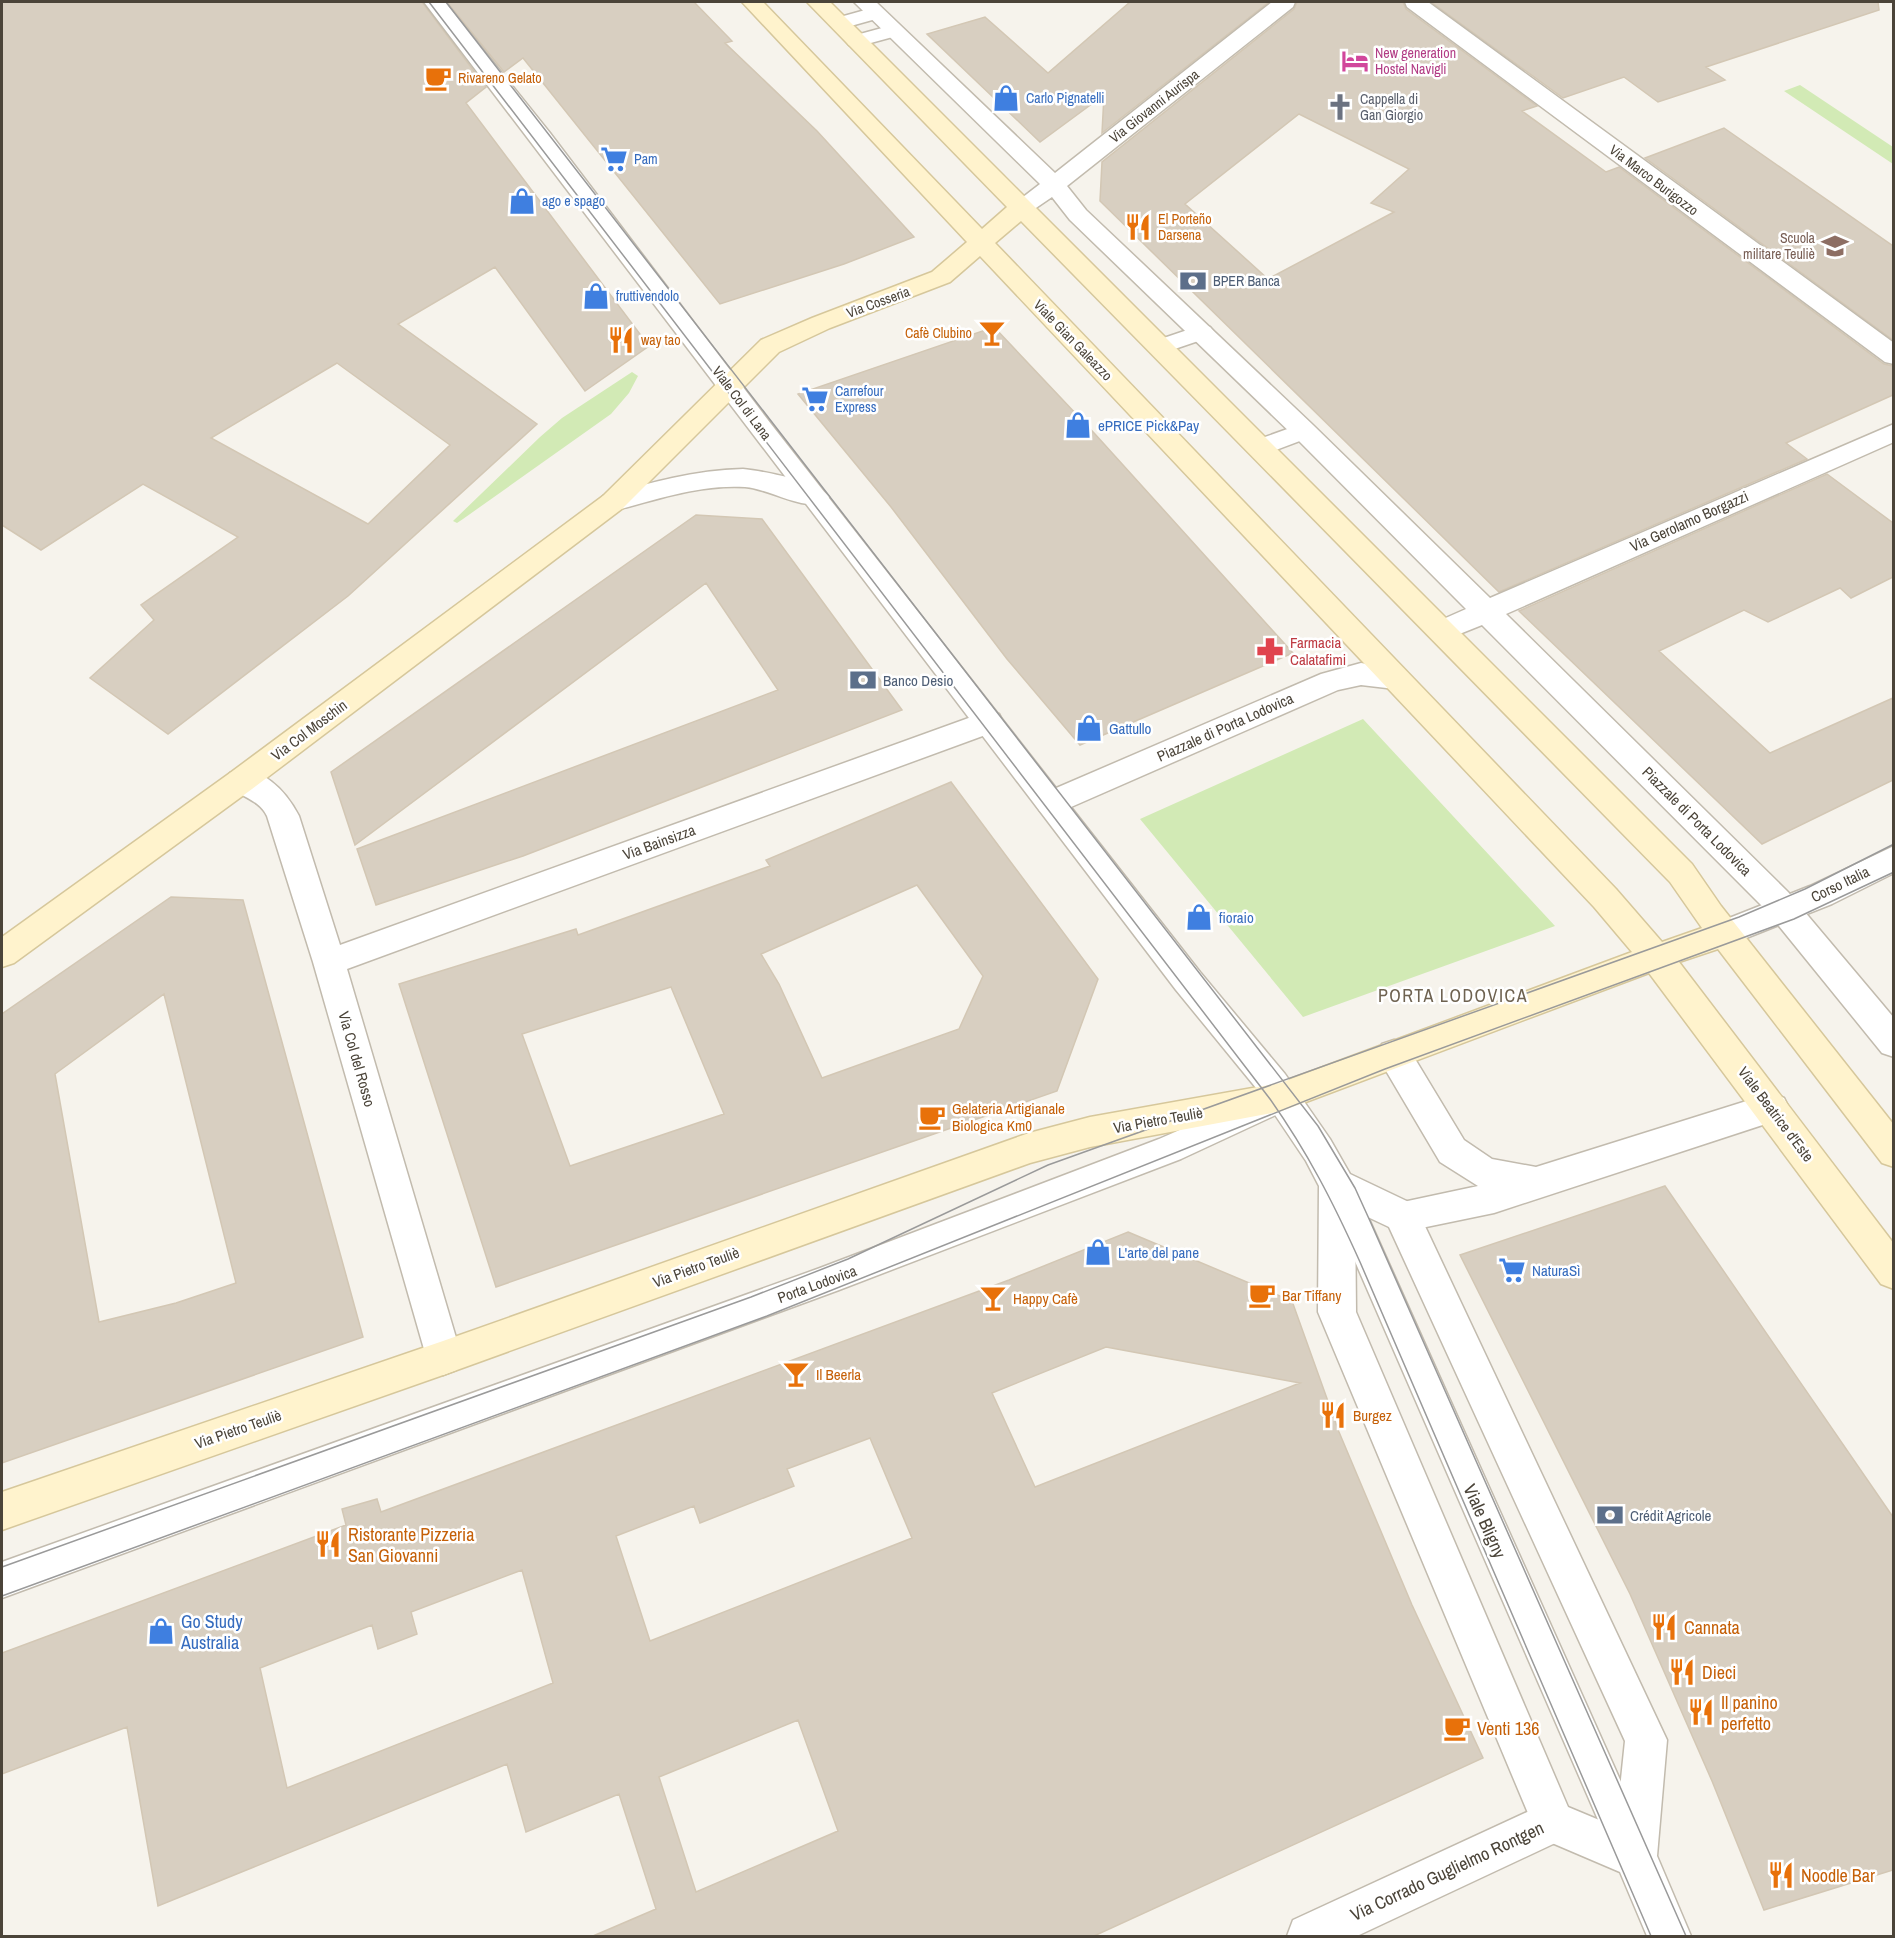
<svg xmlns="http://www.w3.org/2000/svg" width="1895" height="1938" font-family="'Archivo Narrow',sans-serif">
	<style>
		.green { fill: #d2eab5 }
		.building { fill: #d8cfc1; stroke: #d3c7b4; stroke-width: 1.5; fill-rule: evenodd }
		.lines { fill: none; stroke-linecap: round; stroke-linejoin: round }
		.service-casing { stroke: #c2bbae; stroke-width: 3 }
		.minor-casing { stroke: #c2bbae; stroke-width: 3 }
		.tertiary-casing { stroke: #c2bbae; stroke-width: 3 }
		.secondary-casing { stroke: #d6c79b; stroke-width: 3 }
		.service { fill: #fff; fill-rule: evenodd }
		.minor { fill: #fff; fill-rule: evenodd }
		.tertiary { fill: #fff; fill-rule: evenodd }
		.secondary { fill: #fff3cd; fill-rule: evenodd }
		.tram { stroke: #9a9a9a; stroke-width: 1.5 }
		.labels { text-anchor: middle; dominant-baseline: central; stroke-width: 5; stroke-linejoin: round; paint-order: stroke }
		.far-hotel-label { font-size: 14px; fill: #b23c85; stroke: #fff; text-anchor: start }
		.far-food-label { font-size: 14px; fill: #c56008; stroke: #fff; text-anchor: start }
		.far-shop-label { font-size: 14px; fill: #366cbe; stroke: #fff; text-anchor: start }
		.far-worship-label { font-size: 14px; fill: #5b616d; stroke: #fff; text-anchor: start }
		.far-street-label { font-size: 14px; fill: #4b4439; stroke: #fff }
		.far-education-label { font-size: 14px; fill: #785e54; stroke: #fff; text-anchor: end }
		.far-service-label { font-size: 14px; fill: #4e5e75; stroke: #fff; text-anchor: start }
		.shop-label { font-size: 15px; fill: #366cbe; stroke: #fff; text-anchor: start }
		.street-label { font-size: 15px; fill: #4b4439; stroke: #fff }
		.health-label { font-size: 15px; fill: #be3a42; stroke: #fff; text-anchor: start }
		.service-label { font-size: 15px; fill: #4e5e75; stroke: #fff; text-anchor: start }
		.food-label { font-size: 15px; fill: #c56008; stroke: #fff; text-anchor: start }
		.quarter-label { font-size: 18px; letter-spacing: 1.5px; fill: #6e6250; stroke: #fff }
		.near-street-label { font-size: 18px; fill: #4b4439; stroke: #fff }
		.near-food-label { font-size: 18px; fill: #c56008; stroke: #fff; text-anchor: start }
		.near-shop-label { font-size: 18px; fill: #366cbe; stroke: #fff; text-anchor: start }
	</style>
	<rect width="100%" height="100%" fill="#f6f3ec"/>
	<path class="green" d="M1800 85 1893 147V164L1784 91Z
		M632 372 638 376 629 393 611 414 463 519 457 523 453 521 540 437 562 418Z
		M1363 719 1555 926 1303 1017 1140 819Z"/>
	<path class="building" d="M2 2H422L486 87 466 103 649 346 585 391 495 267 398 324 537 424 348 596 168 734 90 678 154 620 141 605 238 537 143 484 41 550 2 525ZM337 363 450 445 368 524 211 438Z
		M447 2H694L732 41 725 43 817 131 914 237 844 264 720 304 523 58 504 72Z
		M1130 2H1269L1102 133 1104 95 1040 142 927 34 985 17 1048 73Z
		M1297 2H1403L1406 9 1537 106 1522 111 1606 172 1619 167 1884 364 1893 366V395L1786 443 1807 459 1499 592 1100 201 1102 162 1294 9ZM1299 114 1409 169 1371 203 1394 212 1268 279 1185 204Z
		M1431 2H1878L1879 10 1706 67 1725 80 1658 102 1624 77 1563 98Z
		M1724 128 1893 246V340L1645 158Z
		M994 327 1095 434 1293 653 1080 745 1007 659 891 507 798 394Z
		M1827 474 1893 523V577L1851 598 1840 588 1768 622 1744 610 1659 651 1770 753 1893 698V780L1762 844 1519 611Z
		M696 515 762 519 902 710 523 856 376 905 357 849 778 690 706 583 355 845 331 772Z
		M951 782 1098 979 1057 1091 496 1287 399 984 576 929 578 935 770 866 766 860ZM917 885 983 976 959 1029 822 1078 779 984 761 954ZM671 987 724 1114 570 1166 522 1034Z
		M171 897 243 900 363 1337 2 1463V1014ZM164 994 236 1283 176 1303 99 1322 55 1074Z
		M1665 1186 1893 1517V1870L1764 1910 1712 1781 1630 1594 1460 1255Z
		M1128 1232 1292 1301 1339 1432 1412 1605 1483 1758 1094 1936H593L656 1909 619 1794 526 1832 507 1764 158 1906 127 1727 2 1774V1653L346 1525 342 1509 377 1499 381 1512 1009 1280ZM1106 1347 1300 1383 1035 1487 992 1393ZM870 1438 912 1538 650 1641 616 1536 694 1506 700 1523 794 1486 787 1469ZM522 1570 553 1683 287 1788 260 1668 372 1625 378 1649 417 1634 411 1612ZM798 1720 838 1831 696 1892 659 1777Z"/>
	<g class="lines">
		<defs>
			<path id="service" d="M876 7 886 13 883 17 840 29 833 27 830 23 833 19Z
				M893 25 900 27 903 31 900 35 856 47 849 45 846 41 849 37Z
				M1202 325 1210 327 1214 332 1210 337 1160 354 1152 352 1148 347 1152 342Z
				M1304 423 1313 426 1316 431 1313 436 1260 456 1251 454 1248 448 1251 442Z
				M1269 1091 1280 1095 1285 1104 1280 1113 1181 1159 839 1290 2 1598V1562L820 1268 1159 1139Z
				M1340 1176 1351 1180 1356 1190 1647 1840 1653 1854 1647 1868 1633 1874 1619 1868 1324 1190 1329 1180Z"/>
			<path id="minor" d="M854 2H876L1055 173 1272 2H1295L1293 7 1067 186 1086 210 1313 425 1490 598 1894 424V442L1506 614 1788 892 1894 1018V1057L1882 1053 1766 910 1482 625 1442 641 1432 638 1428 631 1432 624 1466 609 1295 437 1070 220 1052 197 1030 212H1014L1010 207 1040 184Z
				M1405 2H1428L1894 343V364L1885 362 1407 7Z
				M743 469C762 471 818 481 829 497L825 503C800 510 770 489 745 487 700 484 655 500 613 511L603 508 599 502 603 496C649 483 695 470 743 469Z
				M1361 663 1405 671 1410 678 1405 685 1395 689 1361 685 1338 690 1062 811 1051 815 1040 811 1035 803 1040 795 1321 674Z
				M988 711 999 714 1003 722 999 730 347 969 462 1358 456 1370 443 1375 430 1370 313 962 267 816C258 797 235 797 226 781L230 773C261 763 286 791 299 816L340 945Z
				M1394 1040 1406 1044 1464 1140 1492 1159 1536 1167 1772 1093 1784 1098 1789 1108 1784 1118 1494 1213 1402 1232 1389 1227 1384 1216 1389 1205 1478 1186 1440 1162 1382 1064 1377 1054 1382 1044Z
				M1553 1800 1568 1807 1575 1822 1568 1837 1357 1936H1287L1293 1920Z"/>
			<path id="tertiary" d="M424 2H445L550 133 771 424 1200 972 1285 1074 1330 1139 1350 1174 1415 1205 1667 1740 1657 1856 1691 1936H1647L1620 1872 1538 1837 1318 1312 1319 1186 1306 1161 1261 1094 1176 990ZM1355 1211 1389 1227 1625 1741 1616 1827 1568 1807 1356 1312Z
				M1894 846V873L1832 904 1726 946 1714 942 1710 933 1714 924 1810 886Z"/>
			<path id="secondary" d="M742 2H763L982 229 1007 207 807 2H830L1692 864 1721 906 1894 1125V1167L1882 1163 1718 949 1679 962 1894 1244V1289L1881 1284 1649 973 1282 1111 1090 1147 1030 1163 443 1375 2 1530V1492L443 1341 1029 1133 1090 1117 1280 1083 1632 952 1594 907 980 256 950 282 830 328 779 352 623 508 252 789 14 963 2 967V937L230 773 603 496 761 340 812 318 932 272 967 242ZM1021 221 1670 882 1702 928 1662 942 1616 889 995 243Z"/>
		</defs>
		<use href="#service" class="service-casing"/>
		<use href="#minor" class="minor-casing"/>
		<use href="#tertiary" class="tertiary-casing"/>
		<use href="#secondary" class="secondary-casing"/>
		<use href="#service" class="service"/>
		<use href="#minor" class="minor"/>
		<use href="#tertiary" class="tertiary"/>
		<use href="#secondary" class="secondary"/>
		<path class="tram" d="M429 2 1270 1099C1308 1153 1333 1202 1360 1262L1651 1936
			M446 2 1318 1126 1355 1188 1370 1221 1686 1936
			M2 1567 751 1297 848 1259 1048 1165 1739 917 1805 889 1894 844
			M2 1596 767 1316 1385 1069 1794 919 1894 872"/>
	</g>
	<defs>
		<symbol id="hotel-bare" viewBox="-9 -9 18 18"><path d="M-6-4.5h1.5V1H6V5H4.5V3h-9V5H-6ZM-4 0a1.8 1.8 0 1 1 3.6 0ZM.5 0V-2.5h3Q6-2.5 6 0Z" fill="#d1479c" stroke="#fff" stroke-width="2.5" paint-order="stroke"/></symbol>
		<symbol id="cafe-bare" viewBox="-9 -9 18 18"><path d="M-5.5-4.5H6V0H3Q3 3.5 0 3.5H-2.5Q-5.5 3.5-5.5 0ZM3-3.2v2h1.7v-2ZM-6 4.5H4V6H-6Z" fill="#e8710a" stroke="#fff" stroke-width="2.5" paint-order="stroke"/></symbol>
		<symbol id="shop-bare" viewBox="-9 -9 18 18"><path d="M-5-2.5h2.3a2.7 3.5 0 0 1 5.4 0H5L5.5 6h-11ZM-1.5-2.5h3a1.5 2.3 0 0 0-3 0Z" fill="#3f7fe0" stroke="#fff" stroke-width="2.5" paint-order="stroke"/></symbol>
		<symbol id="church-bare" viewBox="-9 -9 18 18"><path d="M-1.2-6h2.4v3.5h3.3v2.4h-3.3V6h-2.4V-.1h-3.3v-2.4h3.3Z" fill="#6b7280" stroke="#fff" stroke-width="2.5" paint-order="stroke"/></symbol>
		<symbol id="supermarket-bare" viewBox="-9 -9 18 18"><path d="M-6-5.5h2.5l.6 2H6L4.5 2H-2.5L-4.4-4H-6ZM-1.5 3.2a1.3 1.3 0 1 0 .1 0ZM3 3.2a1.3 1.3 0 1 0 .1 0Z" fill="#3f7fe0" stroke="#fff" stroke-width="2.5" paint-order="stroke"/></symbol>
		<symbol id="restaurant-bare" viewBox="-9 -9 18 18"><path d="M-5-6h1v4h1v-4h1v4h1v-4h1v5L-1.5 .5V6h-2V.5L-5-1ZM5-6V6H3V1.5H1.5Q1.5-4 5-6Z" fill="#e8710a" stroke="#fff" stroke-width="2.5" paint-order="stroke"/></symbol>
		<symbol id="school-bare" viewBox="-9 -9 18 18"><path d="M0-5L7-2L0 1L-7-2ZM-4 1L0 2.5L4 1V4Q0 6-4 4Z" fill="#8d6e63" stroke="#fff" stroke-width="2.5" paint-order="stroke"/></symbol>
		<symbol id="bank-bare" viewBox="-9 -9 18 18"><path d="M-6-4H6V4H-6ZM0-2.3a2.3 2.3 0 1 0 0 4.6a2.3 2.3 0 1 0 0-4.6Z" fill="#5c6f8a" stroke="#fff" stroke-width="2.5" paint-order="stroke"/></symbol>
		<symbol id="bar-bare" viewBox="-9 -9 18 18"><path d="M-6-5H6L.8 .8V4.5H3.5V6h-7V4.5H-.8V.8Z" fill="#e8710a" stroke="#fff" stroke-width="2.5" paint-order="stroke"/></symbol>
		<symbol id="pharmacy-bare" viewBox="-9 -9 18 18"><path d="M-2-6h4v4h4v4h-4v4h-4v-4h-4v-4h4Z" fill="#e0444e" stroke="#fff" stroke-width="2.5" paint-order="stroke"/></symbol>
	</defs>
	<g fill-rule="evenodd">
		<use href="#hotel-bare" x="1336" y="42" width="38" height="38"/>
		<use href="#cafe-bare" x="419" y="59" width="38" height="38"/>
		<use href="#shop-bare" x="987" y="79" width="38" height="38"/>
		<use href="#church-bare" x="1321" y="88" width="38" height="38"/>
		<use href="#supermarket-bare" x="595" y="140" width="38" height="38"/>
		<use href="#shop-bare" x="503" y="182" width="38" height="38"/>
		<use href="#restaurant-bare" x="1119" y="208" width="38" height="38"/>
		<use href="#school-bare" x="1816" y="227" width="38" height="38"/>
		<use href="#bank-bare" x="1174" y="262" width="38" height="38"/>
		<use href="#shop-bare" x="577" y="277" width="38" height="38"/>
		<use href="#bar-bare" x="973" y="314" width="38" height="38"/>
		<use href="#restaurant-bare" x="602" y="321" width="38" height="38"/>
		<use href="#supermarket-bare" x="796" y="380" width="38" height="38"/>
		<use href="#shop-bare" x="1059" y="406" width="38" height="38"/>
		<use href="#pharmacy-bare" x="1251" y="632" width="38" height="38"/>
		<use href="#bank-bare" x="844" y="661" width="38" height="38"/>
		<use href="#shop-bare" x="1070" y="709" width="38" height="38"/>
		<use href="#shop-bare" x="1180" y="898" width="38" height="38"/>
		<use href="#cafe-bare" x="913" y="1098" width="38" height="38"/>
		<use href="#shop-bare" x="1079" y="1233" width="38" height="38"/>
		<use href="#supermarket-bare" x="1493" y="1251" width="38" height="38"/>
		<use href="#cafe-bare" x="1243" y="1276" width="38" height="38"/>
		<use href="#bar-bare" x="974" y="1279" width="38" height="38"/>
		<use href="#bar-bare" x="777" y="1355" width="38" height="38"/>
		<use href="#restaurant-bare" x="1314" y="1396" width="38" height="38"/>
		<use href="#bank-bare" x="1591" y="1496" width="38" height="38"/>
		<use href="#restaurant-bare" x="309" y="1525" width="38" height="38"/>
		<use href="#restaurant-bare" x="1645" y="1608" width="38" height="38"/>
		<use href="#shop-bare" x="142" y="1612" width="38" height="38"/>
		<use href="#restaurant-bare" x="1663" y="1653" width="38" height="38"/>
		<use href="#restaurant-bare" x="1682" y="1693" width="38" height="38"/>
		<use href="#cafe-bare" x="1438" y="1709" width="38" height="38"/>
		<use href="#restaurant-bare" x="1762" y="1856" width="38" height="38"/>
	</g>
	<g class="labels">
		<g class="far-hotel-label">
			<text x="1375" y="53">New generation<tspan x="1375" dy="16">Hostel Navigli</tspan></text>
		</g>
		<g class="far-food-label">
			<text x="458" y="78">Rivareno Gelato</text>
			<text x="1158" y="219">El Porteño<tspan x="1158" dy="16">Darsena</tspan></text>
			<text x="972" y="333" text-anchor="end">Cafè Clubino</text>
			<text x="641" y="340">way tao</text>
		</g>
		<g class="far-shop-label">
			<text x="1026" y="98">Carlo Pignatelli</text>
			<text x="634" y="159">Pam</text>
			<text x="542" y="201">ago e spago</text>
			<text x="616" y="296">fruttivendolo</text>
			<text x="835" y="391">Carrefour<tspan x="835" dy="16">Express</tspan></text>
		</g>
		<g class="far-worship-label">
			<text x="1360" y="99">Cappella di<tspan x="1360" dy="16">Gan Giorgio</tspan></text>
		</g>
		<g class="far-street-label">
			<text transform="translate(1154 106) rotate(-38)">Via Giovanni Aurispa</text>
			<text transform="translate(1654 180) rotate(37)">Via Marco Burigozzo</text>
			<text transform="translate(878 302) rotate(-20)">Via Cosseria</text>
			<text transform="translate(1073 340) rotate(46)">Viale Gian Galeazzo</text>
			<text transform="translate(742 403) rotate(53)">Viale Col di Lana</text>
		</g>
		<g class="far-education-label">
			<text x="1815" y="238">Scuola<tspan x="1815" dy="16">militare Teuliè</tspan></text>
		</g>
		<g class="far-service-label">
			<text x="1213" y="281">BPER Banca</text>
		</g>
		<g class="shop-label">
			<text x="1098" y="425">ePRICE Pick&amp;Pay</text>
			<text x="1109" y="728">Gattullo</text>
			<text x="1219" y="917">fioraio</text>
			<text x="1118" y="1252">L'arte del pane</text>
			<text x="1532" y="1270">NaturaSì</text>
		</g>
		<g class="street-label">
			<text transform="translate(1689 521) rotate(-24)">Via Gerolamo Borgazzi</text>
			<text transform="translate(1225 727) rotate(-24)">Piazzale di Porta Lodovica</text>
			<text transform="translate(309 730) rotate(-37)">Via Col Moschin</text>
			<text transform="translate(1697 821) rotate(45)">Piazzale di Porta Lodovica</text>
			<text transform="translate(659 842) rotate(-20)">Via Bainsizza</text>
			<text transform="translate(1840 884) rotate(-26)">Corso Italia</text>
			<text transform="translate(357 1059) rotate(74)">Via Col del Rosso</text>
			<text transform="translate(1776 1114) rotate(53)">Viale Beatrice d'Este</text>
			<text transform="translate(1158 1120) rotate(-10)">Via Pietro Teuliè</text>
			<text transform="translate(696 1267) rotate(-20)">Via Pietro Teuliè</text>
			<text transform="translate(817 1284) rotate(-20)">Porta Lodovica</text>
			<text transform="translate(238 1429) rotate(-19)">Via Pietro Teuliè</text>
		</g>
		<g class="health-label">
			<text x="1290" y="642">Farmacia<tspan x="1290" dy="17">Calatafimi</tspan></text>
		</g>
		<g class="service-label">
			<text x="883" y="680">Banco Desio</text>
			<text x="1630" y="1515">Crédit Agricole</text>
		</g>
		<g class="food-label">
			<text x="952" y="1108">Gelateria Artigianale<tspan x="952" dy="17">Biologica Km0</tspan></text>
			<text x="1282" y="1295">Bar Tiffany</text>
			<text x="1013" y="1298">Happy Cafè</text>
			<text x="816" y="1374">Il Beerla</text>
			<text x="1353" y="1415">Burgez</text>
		</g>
		<g class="quarter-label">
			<text x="1453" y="995">PORTA LODOVICA</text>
		</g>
		<g class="near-street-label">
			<text transform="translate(1485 1521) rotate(66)">Viale Bligny</text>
			<text transform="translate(1447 1871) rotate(-25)">Via Corrado Guglielmo Rontgen</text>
		</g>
		<g class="near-food-label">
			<text x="348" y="1534">Ristorante Pizzeria<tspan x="348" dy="21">San Giovanni</tspan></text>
			<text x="1684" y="1627">Cannata</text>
			<text x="1702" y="1672">Dieci</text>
			<text x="1721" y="1702">Il panino<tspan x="1721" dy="21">perfetto</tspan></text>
			<text x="1477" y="1728">Venti 136</text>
			<text x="1801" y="1875">Noodle Bar</text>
		</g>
		<g class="near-shop-label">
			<text x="181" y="1621">Go Study<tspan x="181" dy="21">Australia</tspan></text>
		</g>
	</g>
	<rect width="1895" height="1938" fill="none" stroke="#4b4439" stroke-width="6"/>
</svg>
